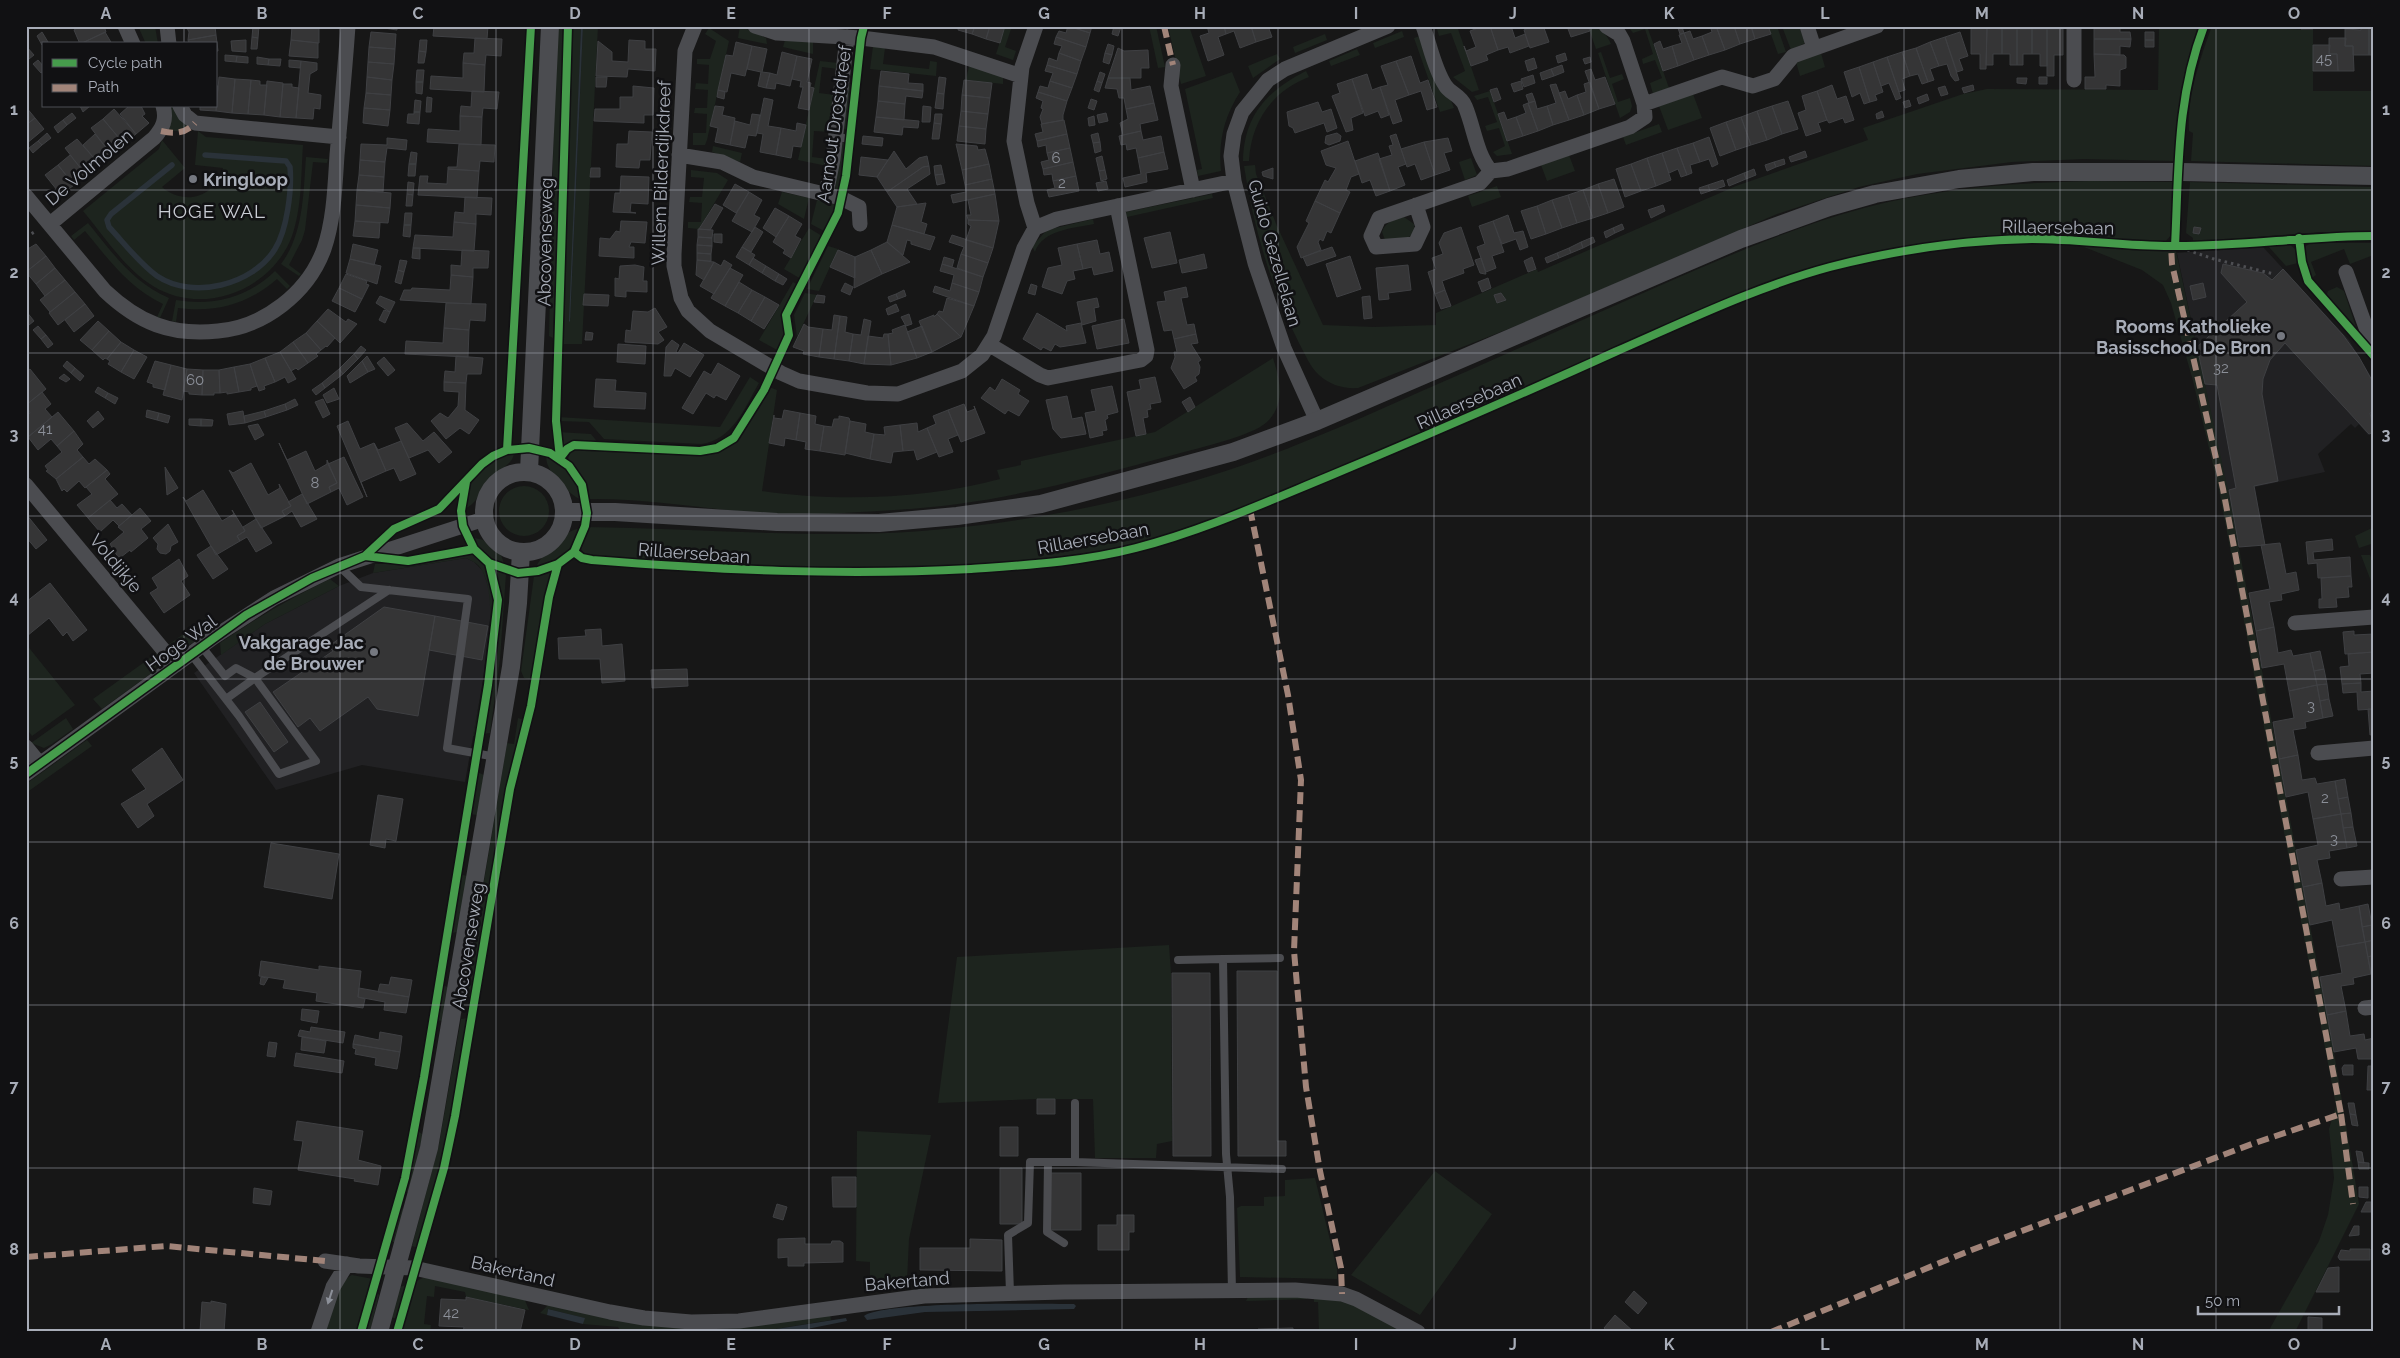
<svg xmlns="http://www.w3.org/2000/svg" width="2400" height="1358" font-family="Raleway,sans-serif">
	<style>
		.built { fill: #212123 }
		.green { fill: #1d241e }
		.water { fill: #2a3239 }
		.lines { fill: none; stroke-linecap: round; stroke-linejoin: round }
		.stream { stroke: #2a3239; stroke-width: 5.5 }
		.building { fill: #353536; stroke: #3f4043 }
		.path { stroke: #4d4e52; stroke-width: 3; stroke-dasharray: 2.5 4; stroke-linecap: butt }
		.service { stroke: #4b4c50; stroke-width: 8 }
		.minor { stroke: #4b4c50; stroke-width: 15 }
		.tertiary { stroke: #4b4c50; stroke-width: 18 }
		.quiet { stroke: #a18479; stroke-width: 6; stroke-dasharray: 12 6; stroke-linecap: butt }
		.cycleway-casing { stroke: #111113; stroke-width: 11 }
		.cycleway { stroke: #469c4c; stroke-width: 8 }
		.oneway { fill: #8c9099 }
		.grid { fill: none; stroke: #a8adb8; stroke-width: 1; stroke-opacity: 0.55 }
		.poi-dot { fill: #757880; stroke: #111113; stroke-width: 2 }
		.labels { text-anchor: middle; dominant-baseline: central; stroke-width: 5; stroke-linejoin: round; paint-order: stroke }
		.number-label { font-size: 15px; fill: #8b8f98 }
		.street-label { font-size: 18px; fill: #a8adb8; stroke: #111113 }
		.poi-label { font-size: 18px; font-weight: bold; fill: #a8adb8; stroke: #111113; text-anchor: end }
		.neighbourhood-label { font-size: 19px; letter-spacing: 1px; fill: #c9ccd4; stroke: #111113 }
		.neatline { fill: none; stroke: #a8adb8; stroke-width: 2 }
		.grid-label { font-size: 16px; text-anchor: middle; font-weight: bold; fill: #a8adb8 }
	</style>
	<rect width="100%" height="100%" fill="#171717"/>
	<path class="built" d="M2263 247 2349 340 2370 375 2374 384V433L2368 435 2359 424 2355 428 2351 424 2318 454 2325 472 2255 487 2265 545 2239 547 2177 253Z
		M466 558 474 562 483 571 489 589 491 610 483 680 465 782 362 765 276 790 194 673 265 624 339 586 373 573Z"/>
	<path class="green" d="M138 26H155L158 44H146Z
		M558 26H565L553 338 549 336 554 114Z
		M571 26H581L570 322 583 26H598L582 344H560Z
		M740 26 766 38 767 44 738 38Z
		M1005 26H1012L1005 47 1016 51 1013 60 996 54Z
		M1149 26H1156L1165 67 1158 68Z
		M1168 26H1189L1206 76 1181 84Z
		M1444 26H1457L1479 90 1472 92 1453 77 1465 71 1451 33 1439 36 1437 29Z
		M1588 26C1598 26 1608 35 1611 44L1596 49Z
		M1638 26H1647L1669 88 1653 94 1650 83 1662 78 1655 60 1643 64 1642 59 1653 54 1645 29 1633 33 1630 29Z
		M1768 26H1777L1786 52 1778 54Z
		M1792 26H1799L1805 43 1791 50 1783 29Z
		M2159 26H2198C2184 71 2176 114 2174 161L2084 159 2012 162 1917 174 1859 187 1777 214 1531 320 1358 388C1343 389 1330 385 1319 375 1310 367 1305 354 1299 343 1271 288 1253 226 1244 166L1255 165 1256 174 1277 226 1323 325 1374 327 1436 325V313L1537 269 1538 272 1736 186 1868 140 1863 128 1963 94 1987 89 2158 90Z
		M2212 26 2313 30V91H2374V166L2191 161 2193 133 2189 131C2187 96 2200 59 2212 26Z
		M709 28 729 41 707 140 705 145H693V133H706L707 114 694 113 695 108H707L708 90 695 89 696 83 708 84 709 65 697 64V59H710L716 41 705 34Z
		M1402 31 1404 37 1375 48 1373 43Z
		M1325 34 1327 40 1295 53 1293 47Z
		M1420 36 1438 88 1450 98 1454 108 1440 112 1414 38Z
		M785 40 813 42V54L783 47Z
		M873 46 885 48 883 64 929 69 930 61 937 62 936 76 870 69Z
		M1357 49 1360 55 1331 66 1329 61Z
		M1601 52 1610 78 1622 74 1624 79 1612 84 1618 102 1630 98 1632 106 1630 112 1620 118 1598 53Z
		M1821 53 1825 67 1800 76 1796 62Z
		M1277 54 1280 59 1253 78 1248 66Z
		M820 61 838 63V69L822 67 819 93 835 95 831 132 814 131 812 157 828 159 827 166 798 160Z
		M969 66 1003 77V84L966 80Z
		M1306 71 1309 77C1272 91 1251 122 1249 161H1243C1244 115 1267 91 1306 71Z
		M1232 72 1240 92C1224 117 1218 142 1221 171L1198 176 1197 170 1202 169 1185 89Z
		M847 84H853L848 130 843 129Z
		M1490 91 1512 154 1497 156 1493 152 1505 146 1499 128 1487 131 1485 126 1497 122 1488 97 1477 100 1474 96Z
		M1693 94 1702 118 1668 130 1659 106Z
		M170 106H173L189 126 179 131H167Z
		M1659 124 1662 132 1626 145 1623 137Z
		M198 131 206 137 303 145C301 174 302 208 292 236 272 290 203 317 153 286 125 269 104 236 83 211L159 149 162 140 185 168 162 187C184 206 215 198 223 168L195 165Z
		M841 143H846L840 191 835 189Z
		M713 146 742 153 740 162 712 152Z
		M1569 155 1575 171 1547 181 1541 165Z
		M306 157 328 159 327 163 313 162 305 230 302 240 289 265 301 274 299 276 281 264C304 233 303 194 306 157Z
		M1471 158 1477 175 1465 180 1459 162Z
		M691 170 717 173 728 180 699 229 688 228V222H701L702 203 689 202 690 197H702L704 178 691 177Z
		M2090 181 2173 182 2172 234 2165 242C2113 239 2060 233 2008 235 1957 238 1904 245 1854 257 1771 277 1693 314 1616 348 1518 392 1420 435 1321 476 1263 500 1205 525 1144 542 1090 557 1036 560 981 564 850 574 717 570 586 555L580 548 587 527C676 528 766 535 854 534 974 532 1096 511 1210 476 1280 454 1348 424 1415 394 1496 359 1577 322 1659 286 1726 257 1793 227 1864 208 1938 188 2013 183 2090 181Z
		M2190 182 2374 187V232H2321L2193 242V238L2186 233Z
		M1497 186 1501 197 1472 207 1468 196Z
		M782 192 809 198 804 219 778 204Z
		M1212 194 1213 198 1127 217 1126 212Z
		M817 200 837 205 824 231 811 224Z
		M1404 217 1414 224C1416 242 1397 240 1385 240L1382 232C1386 221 1394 220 1404 217Z
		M1093 219 1094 224C1074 228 1042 230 1035 252L1032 246 1047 230Z
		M88 223C112 252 133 283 169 298L160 318 157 317 163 304C127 286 110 261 85 231L74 240 71 236Z
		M809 228 822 236 801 279 784 269Z
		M2311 243H2374V264L2371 256 2350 264 2344 249 2311 262 2316 275 2312 278 2306 262V246Z
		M2289 244 2295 249 2298 263 2286 266 2268 246Z
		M2079 245 2176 251 2228 490 2335 1058 2359 1204 2295 1332H2268L2319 1241 2328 1215 2334 1178 2329 1129 2336 1106 2219 490 2193 381 2171 303 2163 285 2142 270Z
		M828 246 838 249 819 291 807 289Z
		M275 271 290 286 287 289 277 279C248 304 217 313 178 308L176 322 172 321 176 300C214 306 247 298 275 271Z
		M793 282 798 285 782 315 786 335 779 351 759 340Z
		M2337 287 2344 291 2356 327 2352 326 2326 297 2328 291Z
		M805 293 817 295 797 337 794 315Z
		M1273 358C1280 380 1286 403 1267 422 1252 436 1198 448 1177 454 1105 473 1032 494 958 504 915 510 870 511 829 514 749 519 669 498 589 499L583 481 568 459 570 452 575 448 702 454C737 449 755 417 769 387L777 390 762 491C836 502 928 499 1000 479L997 470 1021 465V461L1155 432Z
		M750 377 759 383C745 407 733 440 701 444L604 439 589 422 558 421V417L720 427Z
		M558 432 591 434 599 444 574 442 562 445 559 441Z
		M514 453C513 465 499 469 491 478 482 487 478 503 466 508 463 483 489 454 514 453Z
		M547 456C562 463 583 481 580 499 569 495 542 467 547 456Z
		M499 511a25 25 0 1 1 50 0a25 25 0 1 1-50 0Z
		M2374 527V543L2359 548 2355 536Z
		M579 529C576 549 556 562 538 568L537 565C544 553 566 529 579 529Z
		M474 538C489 540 502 549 504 565L488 557 473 540Z
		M466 553C517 556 483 704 478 735L473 736C480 696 503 604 481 569 478 563 472 561 466 558L373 573 375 564H408Z
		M2361 555H2370L2374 564V589Z
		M496 570 506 574 500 659 490 733 483 734C489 694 509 608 495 572Z
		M553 571 546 594 534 680 524 678 521 671 534 576Z
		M330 579 339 586 265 624 221 655 220 643C256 618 291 598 330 579Z
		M206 618 214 628C200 637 185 655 168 645Z
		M26 644 75 705 32 736 26 728Z
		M157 653 158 663 153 672 102 709 93 699Z
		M66 718 73 729 52 744 44 748 31 743Z
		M518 718 524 720 508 785 472 998 465 995 507 743 514 744Z
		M87 740 92 746 26 793V784Z
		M477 772 484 775 477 815 470 814Z
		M460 874 467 876 459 931 450 934Z
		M1169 945 1171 973 1172 1141 1157 1144 1156 1158H1095L1093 1099H1037L938 1103 957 957Z
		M442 984 449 988 443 1021 436 1020Z
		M468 1018 448 1136 418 1248 412 1246 439 1144 461 1019Z
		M417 1130 423 1135 410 1192H404Z
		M857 1131 931 1135 909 1239 907 1281H870V1262L856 1261Z
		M1435 1171 1492 1214 1420 1315 1351 1275Z
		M1315 1178 1337 1269V1279L1240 1277 1237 1208 1241 1206H1264V1197L1285 1196V1180Z
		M400 1207 405 1210 396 1243 390 1241Z
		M352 1275 373 1279 358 1332H324C329 1316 337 1282 352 1275Z
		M425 1277 524 1298 529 1310 466 1297 465 1292 435 1286 434 1297 427 1296 424 1324 431 1325 430 1332H399L414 1282Z
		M406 1285 397 1319 391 1317 400 1287Z
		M375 1290 379 1295 370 1332H364Z
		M1299 1294 1348 1302 1408 1332H1319L1318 1302H1314V1297H1307V1299L1246 1301 1249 1295Z
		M549 1304 601 1316 830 1314 831 1320 758 1332 620 1330 618 1327 583 1324 584 1318 548 1309 547 1315 540 1313Z"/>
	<path class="water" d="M581 26H583L570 322 569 321Z
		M1074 1304 1076 1306 1074 1309 925 1312 867 1320 864 1316C884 1301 1040 1304 1074 1304Z
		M548 1309 585 1318 583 1324 547 1315Z
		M846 1318 847 1321 792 1332H758Z"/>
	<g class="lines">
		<path class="stream" d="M172 165 111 214 107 220 109 227C124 243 139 263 157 276 193 300 253 285 275 249 287 230 292 190 290 167L286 161 205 155"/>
	</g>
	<path class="building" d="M81 26H104L106 32 80 44 74 30Z
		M186 26H215L216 35 188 40 189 32Z
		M253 26H259L258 38 252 37Z
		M292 26 319 28V43L291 40Z
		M371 26H397V30Z
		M434 26H488L487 39 433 36Z
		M959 26H975L972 34 958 30Z
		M975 26H990L986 39 972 34Z
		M990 26H1005L1000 43 986 39Z
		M1068 26H1092L1090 33Z
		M1068 26 1090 33 1086 47 1056 37 1059 31 1066 33Z
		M1114 26 1121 27 1118 36 1112 34Z
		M1207 26H1224L1226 34 1218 37 1224 55 1208 61 1200 36 1209 33Z
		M1224 26H1251L1256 42 1240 48 1234 31 1226 34Z
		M1251 26H1268L1272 37 1256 42Z
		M1483 26H1490L1498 50 1486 55 1488 60 1471 66 1464 46 1466 51 1476 47 1470 31Z
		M1490 26H1511L1515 38 1525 34 1529 46 1510 53 1508 47 1498 50Z
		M1532 26H1549L1544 28 1549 42 1530 48 1524 30Z
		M1567 26H1588L1590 31 1571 37Z
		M1710 26H1716L1725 50 1709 55 1702 36 1712 32Z
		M1716 26H1723V28L1734 26 1740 44 1725 50Z
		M1734 26H1751L1755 39 1740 44Z
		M1751 26H1768L1771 34 1755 39Z
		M2094 26H2120V32H2130L2131 39H2094Z
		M2262 26H2291V28H2262Z
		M2301 26H2314L2313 29H2301Z
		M2361 26H2369V55H2353V46H2345V29L2361 30Z
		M2369 26H2374V55H2369Z
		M1682 27 1684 33 1680 34 1678 28Z
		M1971 28H1987L1986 69H1980V54H1971Z
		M1987 28 2002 29V54H1993V65H1986Z
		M2002 29H2017V65H2010V54H2002Z
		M2017 29H2032V54H2023V65H2017Z
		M2032 29H2047V66H2040V54H2032Z
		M2047 29H2063V55H2054V76H2047Z
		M1690 31 1693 39 1702 36 1709 55 1694 60 1684 33Z
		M42 32 48 42 42 45 37 36Z
		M105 32 112 44H80Z
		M371 32 396 34 395 49 369 47Z
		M1960 32 1968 56 1959 59 1963 70 1957 72 1945 37Z
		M2145 32H2154V40H2145Z
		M1684 33 1694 60 1678 66 1672 46 1682 43 1679 35Z
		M216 35 218 51H216V44H189L188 40Z
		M252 37 258 38 257 49H251Z
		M1056 37 1086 47 1081 61 1059 53 1062 46 1054 44Z
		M1945 37 1959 80 1955 81 1951 76 1947 64 1939 66 1930 42Z
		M475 38 502 39 501 56 486 55 485 65 463 63 464 53H474Z
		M2329 38H2346L2345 46H2353L2354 71H2338L2337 54H2329Z
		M2094 39H2131L2130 47 2120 46V55L2094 54Z
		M246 40V52L232 51 231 41Z
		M291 40 318 43V58L289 56Z
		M420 40H427L426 52 419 51Z
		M629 40 645 41V49H656L655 71 628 69 627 77 596 76 598 41 612 52V61L628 62Z
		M2145 40H2154V47H2145Z
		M1660 41 1663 49 1672 46 1678 66 1663 71 1654 44Z
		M736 42 752 46 745 76 731 73 727 92 718 90 726 55 733 56Z
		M1930 42 1939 66 1930 69 1934 80 1928 82 1916 48Z
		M1108 44 1114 46 1112 55 1105 53Z
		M2313 45H2330L2329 54H2337L2338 71H2313Z
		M26 46 34 55 29 59 26 56Z
		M752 46 767 49 762 72 770 73 766 88 758 86 761 72 747 69Z
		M369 47 395 49 394 64 368 62Z
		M1118 48 1124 51 1148 50 1149 68H1141V78H1108Z
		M1916 48 1928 82 1922 84 1918 74 1910 76 1902 52Z
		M419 51 426 52 424 63H418Z
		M782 52 797 56 790 86 776 83 775 89 766 88 770 73 777 75Z
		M1902 52 1910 76 1902 79 1905 90 1899 92 1887 57Z
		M1059 53 1081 61 1077 74 1047 65 1049 58 1057 61Z
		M1105 53 1112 55 1109 64 1103 62Z
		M1565 53 1567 60 1558 63 1556 56Z
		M2094 54 2124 55 2126 57V68L2120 70V86L2106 85V89H2085V77H2095Z
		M225 55 237 56 236 62 225 61Z
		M237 56 248 57V63L236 62Z
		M797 56 812 59 807 82 811 83 810 87 814 88 809 110 798 108 803 87H800L801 81 792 79Z
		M1411 56 1420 83 1428 80 1437 107 1427 110 1421 91 1409 95 1396 61Z
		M257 57 269 59 268 65 257 64Z
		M1590 57 1591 62 1585 64 1583 59Z
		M1887 57 1901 98 1896 100 1889 83 1881 86 1873 62Z
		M1534 58 1537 68 1528 71 1525 61Z
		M269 59H281L280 66 268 65Z
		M38 60 44 67V71L41 73 33 64Z
		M289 60 301 61 300 68 289 67Z
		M301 61 317 63V70L310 74 308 93 321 95 320 109 314 108 313 119 296 118Z
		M1396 61 1409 95 1395 100 1402 121 1393 124 1380 87 1388 85 1381 66Z
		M368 62 394 64 392 80 367 77Z
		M1873 62 1883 92 1875 95 1877 100 1870 102 1859 67Z
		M463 63 485 65 484 92 430 89 431 76 463 78Z
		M1047 65 1077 74 1072 88 1050 81 1053 73 1045 71Z
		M1562 65 1564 72 1554 76 1551 69Z
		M1859 67 1870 102 1864 104 1860 93 1852 97 1844 72Z
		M1551 69 1554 76 1542 80 1540 73Z
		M1591 69 1595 80 1605 77 1615 104 1599 109 1585 71Z
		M417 70H424L423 82H416Z
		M881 71 909 74 908 83 923 84V91L879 86Z
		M1100 72 1105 74 1102 83 1097 81Z
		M1367 74 1372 90 1380 87 1389 115 1381 118 1378 111 1365 116 1352 79Z
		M1533 75 1535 83 1524 87 1521 79Z
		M219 77 235 79 232 113 216 111Z
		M367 77 392 80 391 95 366 93Z
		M596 77H607L606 87H596Z
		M939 77 946 78 944 94 937 93Z
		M2039 77H2047V84H2039Z
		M1108 78H1130L1131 90 1150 86 1154 103 1126 109 1124 98H1119L1117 89 1105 88Z
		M2017 78H2027L2026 84 2017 83Z
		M235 79 251 80 248 114 232 113Z
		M1352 79 1363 113 1351 118 1353 130 1346 132 1332 96 1340 93 1337 84Z
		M251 80 260 81V85H267L264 115 248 114Z
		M964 80 992 83 990 98 962 95Z
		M267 81 283 83 280 117 264 115Z
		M1050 81 1072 88 1067 101 1038 92 1040 86 1048 88Z
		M1097 81 1102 83 1099 92 1094 90Z
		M1521 81 1523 89 1514 92 1511 84Z
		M416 82H423L422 94 416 93Z
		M1590 82 1599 109 1584 115 1577 95 1586 92 1584 84Z
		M283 84H292V87L299 88 296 118 280 117Z
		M1556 84 1569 120 1553 125 1547 106 1556 103 1550 85Z
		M1832 85 1837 99 1846 96 1854 120 1845 123 1843 118 1829 123 1827 120 1817 91Z
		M1973 85 1974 90 1964 93 1962 88Z
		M216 86H218L216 111 200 110V106H216Z
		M633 86 654 88 653 115H644V123L594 121 595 109H620V97H633Z
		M879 86 923 91 922 98 906 96 905 104 878 101Z
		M1945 86 1948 94 1941 96 1938 88Z
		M1497 88 1501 99 1494 102 1490 90Z
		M718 90 725 92 724 99 717 97Z
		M472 91 499 92 497 109 483 108 482 117 460 116 461 106 471 107Z
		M1565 91 1568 99 1577 95 1584 115 1569 120 1559 93Z
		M1817 91 1827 120 1818 123 1821 131 1806 136 1798 113 1806 110 1802 96Z
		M1038 92 1067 101 1063 115V120L1042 124 1040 117 1043 109 1041 108 1043 101 1036 98Z
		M366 93 391 95 390 110 364 108Z
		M937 93 944 94 943 109 935 108Z
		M1532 93 1535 101 1529 103 1526 95Z
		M1927 94 1929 100 1919 104 1917 98Z
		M962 95 990 98 988 114 961 111Z
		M427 97 432 98 431 112H426Z
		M764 98 773 100 768 126 781 128 776 155 760 152 763 134 757 133Z
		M1091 99 1097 101 1094 110 1088 108Z
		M415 100 421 101 420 112H414Z
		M1909 100 1911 106 1905 108 1903 102Z
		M878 101 905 104 904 120 876 117Z
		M1535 101 1537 109 1547 106 1553 125 1538 131 1528 103Z
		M1788 101 1798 129 1782 134 1772 106Z
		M1318 102 1322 112 1331 109 1337 128 1327 132 1324 123 1295 133 1293 128 1289 126 1287 112Z
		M1154 103 1158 120 1140 124 1141 131 1123 135 1120 123 1128 119 1126 109Z
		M1528 103 1538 131 1523 136 1516 117 1526 113 1523 105Z
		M80 106H90L83 112Z
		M141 106 145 114 142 116 149 123 136 134 120 114 129 106Z
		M715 106 724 107 722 115 735 118 730 145 715 142 718 128 710 126Z
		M923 106 931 107 930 122H922Z
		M1772 106 1782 134 1767 140 1757 111Z
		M26 107 35 118 26 125Z
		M364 108 390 110 388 126 363 123Z
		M114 109 136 134 124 144 103 119Z
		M961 111 988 114 986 129 959 126Z
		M1757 111 1767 140 1751 145 1741 117Z
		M1882 111 1884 117 1877 119 1876 114Z
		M414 112H420L419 124 407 123 408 114H414Z
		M1504 112 1507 120 1516 117 1523 136 1507 141 1498 114Z
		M72 113 76 118 67 125 63 120Z
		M1106 113 1108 121 1099 123 1097 115Z
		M752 114 760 115 756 136 748 135 745 148 730 145 735 121 750 125Z
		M935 114H942L941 124 934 123Z
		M460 116 482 117 481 145 427 142 428 129 460 131Z
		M1094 116 1095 125 1089 126 1088 118Z
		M876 117 919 121 918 128 903 127 902 135 874 132Z
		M1741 117 1751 145 1736 150 1726 122Z
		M35 118 44 129 26 144V125Z
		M103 119 124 144 111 154 91 128Z
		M63 120 67 125 58 133 54 127Z
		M1064 120 1067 134 1037 141 1035 134 1043 132 1041 124Z
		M1726 122 1736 150 1720 156 1710 128Z
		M797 123 806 125 801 147 793 146 791 158 776 155 781 128 796 131Z
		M934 123 941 124 939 139H932Z
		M959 126 986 129 985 144 957 141Z
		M629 131 652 132 650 160H640L639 168 616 167 617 144H628Z
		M1141 131 1143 140 1161 136 1164 152 1138 158 1136 148 1127 150 1126 144 1121 145 1119 136Z
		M47 133 51 138 42 145 38 141Z
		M1098 133 1100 142 1093 143 1091 135Z
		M1337 133 1341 136 1340 141 1329 145 1325 143 1326 136Z
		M95 134 111 154 99 164 83 145Z
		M1067 134 1070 148 1047 153 1046 145 1038 147 1037 141Z
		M1396 134 1406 164 1398 167 1405 185 1390 191 1379 159 1392 155 1389 146 1393 145 1390 136Z
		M863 136 883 138 882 146 862 144Z
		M1709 137 1718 164 1712 167 1709 159 1700 162 1693 143Z
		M387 138 407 140 406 150 387 148 385 162 360 160 361 144 387 145Z
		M1448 138 1452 151 1444 153 1450 170 1435 175 1424 142Z
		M77 139 99 164 86 175 65 148Z
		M38 141 42 145 33 153 29 148Z
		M1348 141 1359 174 1351 177 1346 190 1350 192 1340 213 1315 201 1325 180 1328 182 1336 168 1326 165 1321 151Z
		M1100 142 1101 151 1095 153 1093 143Z
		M1424 142 1435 175 1421 180 1415 164 1407 167 1401 149Z
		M1693 143 1700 162 1690 165 1692 173 1687 175 1677 148Z
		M459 144 495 145 494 162 480 161 479 171 448 169V167H457Z
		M956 144 977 146 978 150 985 149 989 164 962 170Z
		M1070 148 1073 162 1043 169 1041 162 1049 160 1047 153Z
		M1677 148 1687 175 1681 177 1678 169 1669 173 1662 153Z
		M894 151 906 169 919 158 927 156 929 166 923 167 887 192 877 177Z
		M1805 151 1807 157 1791 162 1789 157Z
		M411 152 417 153 416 164H409Z
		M1164 152 1168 169 1146 173 1147 182 1125 187 1123 178 1141 174 1138 158Z
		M1378 153 1390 191 1376 196 1370 180 1362 183 1355 161Z
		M1662 153 1671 180 1656 186 1647 158Z
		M70 155 86 175 74 185 58 165Z
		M1102 156 1105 170 1099 171 1096 158Z
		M861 157 888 160 877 177 859 175Z
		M1647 158 1656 186 1641 191 1631 164Z
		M1784 159 1785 164 1776 167 1774 162Z
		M360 160 385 162 384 177 359 175Z
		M1073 162 1076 176 1053 181 1052 174 1044 175 1043 169Z
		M1774 162 1776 167 1767 171 1765 165Z
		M409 164H416L415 176H408Z
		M989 164 992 179 965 185 962 170Z
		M1631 164 1641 191 1625 197 1616 169Z
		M58 165 74 185 61 195 45 175Z
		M941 165 943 174 935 175 934 166Z
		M929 166 930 174 907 189 917 204 897 207 887 192 923 167Z
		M591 168H600V177H590Z
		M1273 168V179L1263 176 1262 172Z
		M448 169 479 171 477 198 418 195 420 176H428L427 183 447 184Z
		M1754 169 1756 175 1746 179 1744 173Z
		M1105 170 1107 179 1101 181 1099 171Z
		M1744 173 1746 179 1729 186 1727 180Z
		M943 174 945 183 937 185 935 175Z
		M359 175 384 177 383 192 357 190Z
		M621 176 649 177 648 204 631 203 630 212 636 213 613 212 615 193H620Z
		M1076 176 1079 191 1049 197 1047 190 1055 188 1053 181Z
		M992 179 995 194 953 203 951 195 966 192 965 185Z
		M1614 179 1624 207 1608 213 1598 184Z
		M1723 180 1725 186 1710 191 1708 185Z
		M1106 181 1108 189 1098 191 1096 183Z
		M408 182 414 183 413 195 407 194Z
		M735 184 749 192 736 213 723 205Z
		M1598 184 1608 213 1593 218 1583 190Z
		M1708 185 1710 191 1701 194 1699 188Z
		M357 190 391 193 390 208 356 205Z
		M1583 190 1593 218 1577 223 1568 195Z
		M749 192 762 200 754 215 760 218 752 232 732 221Z
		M407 194 413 195 412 206H406Z
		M995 194 999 221 968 220 967 215H971L968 200Z
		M1568 195 1577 223 1562 228 1552 200Z
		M465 197 492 198 491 215 476 214V224L454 222 455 212 464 213Z
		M1552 200 1562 228 1546 234 1537 206Z
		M1315 201 1340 213 1331 233 1327 231 1323 241 1320 239 1318 242 1321 250 1301 258 1297 247 1309 223 1306 221Z
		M926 203 921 222 927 224 924 234 892 225 897 207Z
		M715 204 723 208 710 230 699 229Z
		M356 205 390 208 388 223 355 221Z
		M1663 205 1665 211 1651 218 1648 210Z
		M1537 206 1546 234 1531 239 1521 211Z
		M775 208 789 216 776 237 763 228Z
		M405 213H412L411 225H404Z
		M1508 215 1514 233 1523 231 1528 247 1520 250 1516 239 1502 244 1493 221Z
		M789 216 802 224 795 236 801 239 791 258 783 253 785 250 773 242Z
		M968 220 999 221 993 248 966 240 971 226 968 224Z
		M355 221 380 223 379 238 353 236Z
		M621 221 647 222 645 243 631 242 629 247H634V258L599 256 600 238 610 239 616 231 620 232Z
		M1493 221 1504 252 1492 256 1496 268 1486 272 1477 247 1485 244 1479 226Z
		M454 222 476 224 474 251 413 248 415 235 453 237Z
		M1622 224 1624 229 1615 233 1613 228Z
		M404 225H411L410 237 403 236Z
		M892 225 935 237 930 250 911 244V241L907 240 903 255 887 242Z
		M755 227 763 232 751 252 742 247Z
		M1461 227 1474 265 1463 269 1464 273 1442 281 1445 290 1435 294 1428 272 1436 269 1432 258 1443 254 1439 243 1444 233Z
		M2194 227 2201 228 2199 234 2193 233Z
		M1613 228 1615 233 1606 238 1604 232Z
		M698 229 713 230 712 238 698 237Z
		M1170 232 1177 263 1152 268 1144 238Z
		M714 234H722V243L714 242Z
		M952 235 993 248 988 263 961 254 964 247 949 242Z
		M698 237 712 238V246L697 245Z
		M1593 237 1595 242 1583 248 1581 242Z
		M1097 240 1100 254 1109 252 1113 271 1094 275 1092 267 1083 269 1077 244Z
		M887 242 910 262 882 274 871 250Z
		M1581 242 1583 248 1571 253 1569 248Z
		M36 244 46 256 26 272V250Z
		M353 244 378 250 374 265 350 259Z
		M1077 244 1083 269 1073 271 1075 279 1067 281 1062 294 1042 287 1048 268 1062 265 1058 248Z
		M697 245 712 246 711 254 697 253Z
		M742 247 755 255 749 265 736 257Z
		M1332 247 1336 256 1307 266 1303 257Z
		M413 248H420V259L412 258Z
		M1569 248 1571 253 1559 258 1557 253Z
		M462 250 489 251 488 268H473V277L451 275V265L461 266Z
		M838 250 855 257V278L830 267Z
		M871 250 882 274 854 288 855 257Z
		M697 253 711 254V261L697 260Z
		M1557 253 1559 258 1547 263 1545 258Z
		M961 254 988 263 983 277 957 268Z
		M1204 254 1207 268 1182 273 1179 260Z
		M46 256 55 268 36 284 26 272Z
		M1350 256 1361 289 1337 297 1326 264Z
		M944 257 954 260 952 267 942 264Z
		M1532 257 1536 269 1528 272 1524 261Z
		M753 258 766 266 762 273 749 265Z
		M1481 258 1486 274H1485L1480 273 1475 260Z
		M350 259 381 266 377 284 346 273Z
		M400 260 407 261 404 272 398 270Z
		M697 260 714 262 704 280 696 275Z
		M724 260 732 265 714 294 700 286 714 262 721 266Z
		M942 264 983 277 979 292 952 283 954 275 940 271Z
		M2223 264 2263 273 2272 280 2283 269 2343 335 2359 357 2374 384V412L2370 413 2374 432 2369 434 2285 343 2270 360 2263 379 2262 394 2278 481 2254 486 2265 545 2239 547 2229 490 2236 488 2217 385 2205 384 2197 347 2247 302 2221 273Z
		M635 265 644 267 643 281H647V292L626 291V297L615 296V278L619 279 620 266Z
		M1408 265 1411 290 1388 293 1389 299 1379 300 1376 268Z
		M766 266 779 274 775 281 762 273Z
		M55 268 65 280 45 296 36 284Z
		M730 268 743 275 725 306 711 298Z
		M398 270 404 272 401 284 395 282Z
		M346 274 367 281 366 284 369 285 362 299 339 288Z
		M779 274 787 279 783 285 775 281Z
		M451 275 473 277 471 304 400 300 404 290H411L412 288 450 290Z
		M1488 278 1491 288 1482 292 1478 282Z
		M65 280 75 292 50 312 40 300Z
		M739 282 752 290 738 313 725 306Z
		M845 283 853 287 850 295 841 291Z
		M952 283 979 292 974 306 933 292 935 286 950 291Z
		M2203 283 2206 297 2193 300 2190 286Z
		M1031 284 1037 286 1035 295 1028 293Z
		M1186 287 1188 297 1181 298 1187 325 1194 324 1196 334 1174 339 1172 330 1164 331 1157 302 1166 301 1164 292Z
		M339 288 362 299 355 312 332 301Z
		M752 290 765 297 751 321 738 313Z
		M904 290 906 296 898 299 896 294Z
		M1445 290 1451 306 1441 309 1435 294Z
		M75 292 85 304 58 325 49 313Z
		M1501 293 1506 300 1497 303 1494 295Z
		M584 294 609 295 608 306 583 305Z
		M896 294 898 299 890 302 888 297Z
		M817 295 825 296 824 303 814 302Z
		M380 296 395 302 390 312 376 303Z
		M1370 296 1372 318 1364 319 1362 297Z
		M765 297 779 305 764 329 751 321Z
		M947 298 974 306 961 337 937 314 939 311 943 312Z
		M1097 298 1099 307 1094 308 1096 321 1082 325 1077 302Z
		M446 303 486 304 485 321 470 320 469 330 444 328Z
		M85 304 94 316 74 332 65 320Z
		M896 304 899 311 888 315 886 309Z
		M655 308 667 327 658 332 664 340 658 344 625 342 626 330 631 331 633 311 648 312Z
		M328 309 346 322 348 319 357 324 340 343 317 321Z
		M384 310 390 312 385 323 379 320Z
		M26 311 34 321 29 325 26 321Z
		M1037 313 1067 331 1066 326 1081 323 1086 343 1060 347 1055 344 1051 351 1043 347 1041 350 1023 339Z
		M909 314 912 324 906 326 901 317Z
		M937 314 961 337 932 352 919 321 934 315V317Z
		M834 315 840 316 834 359 819 357 823 329 832 330Z
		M840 316 847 317 845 332 853 334 849 361 834 359Z
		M864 319 871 321 864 364 849 361 853 334 861 335Z
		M1124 319 1129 343 1097 349 1092 326Z
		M98 321 109 331 92 350 80 340Z
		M317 321 335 338 327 347 326 346 321 350 306 333Z
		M804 324 808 327 823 329 819 357 803 354 804 351 793 347Z
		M905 325 917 358 891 365 888 334 893 333 892 330Z
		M38 326 46 335 41 339 33 330Z
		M922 326 932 352 917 358 907 332Z
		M444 328 469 330 468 357 405 354 406 341 443 343Z
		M109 331 121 342 107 359 105 358 103 360 92 350Z
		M586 332 593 333 592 340H585Z
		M306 333 321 350 316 354 318 356 308 363 293 342Z
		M884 334H888L891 365 864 364 868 336 883 338Z
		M1196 334 1198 343 1191 344 1201 360 1198 362 1200 367 1199 374 1195 377 1197 381 1184 389 1171 368 1175 357 1174 352H1177L1174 339Z
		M46 335 53 344 48 348 41 339Z
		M672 340 679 345 676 352 678 353 684 343 704 355 690 377 675 368 671 376H664L666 347Z
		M121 342 134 350 121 372 108 364 110 361 107 359Z
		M293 342 308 363 298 370 296 368 291 371 280 352Z
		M618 344 646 346 645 364 617 362Z
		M361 346 366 350 358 359 354 354Z
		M134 350 147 357 134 379 121 372Z
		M280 352 296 379 288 383 285 377 275 382 265 358Z
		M354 354 358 359 343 374 339 369Z
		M367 356 375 369 368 372 362 361Z
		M456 356 483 358 481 374H467L466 383 444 382 445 371 455 372Z
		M384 357 395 370 388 376 377 363Z
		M265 358 275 382 264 386 265 389 259 391 250 364Z
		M67 361 75 368 71 373 63 366Z
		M155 361 171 365 165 390 153 387V384L147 382Z
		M362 361 368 372 350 383 347 376Z
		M718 363 740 376 726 400 716 395 714 398 706 393 693 414 682 408 704 371 711 375Z
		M250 364 257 386 251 388V390L239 392 234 367Z
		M171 365 187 369 182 400 163 395Z
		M234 367 239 392 227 394V392L220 393 219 370Z
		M75 368 84 376 80 381 71 373Z
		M30 369 46 389 26 405V372Z
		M187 369 203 370 202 395 189 394V392L183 391Z
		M339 369 343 374 325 388 322 383Z
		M203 370H219L220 393H214V395H202Z
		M64 374 70 379 66 382 59 378Z
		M1155 377 1161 402 1150 404 1151 409 1147 410 1148 417 1143 418 1146 434 1136 436 1127 392 1141 389 1139 380Z
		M596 379 616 380 615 391 646 393 645 409 594 407Z
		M1002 379 1020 390 1018 394 1029 401 1019 416 1008 410 1005 414 981 398 990 387 995 391Z
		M444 382 466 383 465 410 479 420 469 434 460 428 446 439 431 421 440 413 448 418 458 406 459 392 444 391Z
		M322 383 325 388 316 395 312 390Z
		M1112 386 1118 412 1107 415 1108 418 1105 420 1107 430 1102 431 1103 435 1090 438 1085 413 1096 411 1091 390Z
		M98 387 108 393 105 398 95 392Z
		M334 388 339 399 327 403 323 395Z
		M42 392 51 404 45 409 52 417 28 437 26 416 30 413 26 405Z
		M108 393 118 398 115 404 105 398Z
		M1067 396 1072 419 1082 417 1086 434 1061 438 1053 429 1046 400Z
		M1190 397 1195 407 1188 412 1182 402Z
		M295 399 298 405 287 410 285 404Z
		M323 399 330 414 323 418 315 402Z
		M285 404 287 410 266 417 264 411Z
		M964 404 967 412 975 409 974 406 985 433 961 442 948 410Z
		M147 410 159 413 157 420 146 417Z
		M784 410 800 413 796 440 785 438 784 446 769 443 774 415V418L782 419Z
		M948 410 958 435 948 439 953 452 939 457 927 428 936 424 933 416Z
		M98 411 104 419 93 428 87 421Z
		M243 411 245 423 229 425 227 414Z
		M264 411 266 417 245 423 244 416Z
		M58 412 74 431 57 446 51 439 38 450 28 437Z
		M159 413 170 416 168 423 157 420Z
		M800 413 816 416 815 424 824 426 820 451 805 449 806 442 796 440Z
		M839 416 849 418 850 421 845 455 820 451 824 426 832 427 834 419H839Z
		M189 419H201V426L189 425Z
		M201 419 213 420 212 426H201Z
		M348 421 360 449 374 443 386 471 361 482 367 497 337 426Z
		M850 421 866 424 865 432 874 434 870 459 845 453Z
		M407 423 423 441 434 432 452 452 439 463 428 450 409 458 395 428Z
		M917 423 918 432 927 428 937 452 917 460 914 450 903 451 900 425Z
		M258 424 264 435 255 440 248 426Z
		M900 425 903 451 893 452 891 463 870 459 874 434 885 435 884 427Z
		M74 431 83 444 77 450 83 457 56 479 46 471 48 470 45 466 62 452 57 446Z
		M401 441 416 474 400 481 394 468 386 471 374 443 378 450Z
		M279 443 287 460 306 451 315 471 327 464V460L337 483 329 487 331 492 307 504Z
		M83 457 89 464 95 459 107 470 85 488 79 481 67 492 64 489 62 491 56 479Z
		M344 457 363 497 347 505 339 488 331 492 329 487 337 483 328 464Z
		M251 463 268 495 280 488 279 484 291 506 282 511 285 516 261 528 229 470 233 473Z
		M165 467 178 488 167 495Z
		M107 470 110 474 105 479 118 494 88 518 77 505 92 494 86 487Z
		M203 490 222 521 234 514 232 510 245 531 237 536 240 541 216 555 183 497 186 501Z
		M302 494 317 519 301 527 292 511 285 516 282 511 291 506 288 502Z
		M110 500 117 508 122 504 132 515 119 526 113 520 100 532 88 518Z
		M140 508 151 521 141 529 148 538 131 552 130 550 121 557H118L110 544 124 532 118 527Z
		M26 514 47 540 36 549 26 537Z
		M256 519 272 543 256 552 247 537 240 541 237 536 245 531 243 527Z
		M168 524 178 542 171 546 170 551 166 554 160 553 157 549 158 544 153 538Z
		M2332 539 2333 550 2313 552 2314 560 2350 557 2351 576 2318 578 2317 563 2308 564 2306 542Z
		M2280 543 2286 574 2296 572 2299 590 2281 594 2282 600 2269 602 2274 627 2256 631 2249 593 2270 589 2261 545Z
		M211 546 228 569 213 579 197 555Z
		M179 559 188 576 181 581 190 595 164 613 150 593 158 588 152 578Z
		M2351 576 2352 587H2348L2349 597 2336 598 2337 607 2319 608V599H2322L2321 578Z
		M50 583 87 630 73 641 67 632 63 636 49 618 27 636 26 635V602Z
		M384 607 435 616 418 716 377 709 368 697 320 731 310 718 298 727 273 692 333 651 329 646Z
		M435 616 488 626 482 660 429 650Z
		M2274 627 2278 653 2291 650 2293 656 2310 653 2317 685 2289 691 2284 664 2262 668 2256 631Z
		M601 629 602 646 622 644 625 681 602 683 600 659H559L558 638 586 636 585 630Z
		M2354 631V635L2374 634V652L2345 654 2343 632Z
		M2320 651 2324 669 2314 671 2310 653Z
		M2374 652V673L2360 674 2361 683 2342 684 2340 667 2349 666 2348 654Z
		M687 669 688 686 652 688 651 670Z
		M2324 669 2327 684 2317 685 2314 671Z
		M2361 683V692L2374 691V709L2358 710 2357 692 2343 693 2342 684Z
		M2327 684 2329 699 2320 701 2317 685Z
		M2317 685 2323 718 2305 722 2306 728 2293 730 2298 755 2279 759 2273 722 2294 718 2289 691Z
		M2329 699 2333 716 2323 718 2320 701Z
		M260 702 288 742 274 752 245 712Z
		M2368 709H2374V734L2370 735Z
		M162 748 183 780 147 804 154 816 138 828 121 804 146 789 132 770Z
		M2298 755 2302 780 2315 778 2317 784 2335 781 2341 814 2313 819 2308 792 2286 797 2279 759Z
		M2345 779 2348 797 2338 799 2335 781Z
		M378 795 403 799 396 841 386 839 385 848 370 845Z
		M2348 797 2351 813 2341 814 2338 799Z
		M2351 813 2353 827 2343 828 2341 814Z
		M2341 814 2347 848 2329 851 2330 858 2317 860 2322 883 2303 887 2296 850 2318 845 2313 819Z
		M2353 827 2357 846 2347 848 2343 828Z
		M271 843 339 854 332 899 264 887Z
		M2322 883 2326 906 2339 903 2340 910 2359 906 2365 942 2337 947 2332 920 2310 925 2303 887Z
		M2368 904 2372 925 2362 927 2359 906Z
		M2372 925 2374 940 2365 942 2362 927Z
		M2374 940V955L2368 957 2365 942Z
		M2365 942 2371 974 2353 978 2354 984 2341 986 2346 1011 2327 1015 2320 977 2342 973 2337 947Z
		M2374 955V974H2371L2368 957Z
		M261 961 319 970V966L361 971 358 997 365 999 363 1008 316 1001 317 993 283 988 285 980 259 976Z
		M1237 971H1277V1141H1286V1156H1238Z
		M1172 973H1210L1211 1156H1173Z
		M261 977 268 978 264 985 260 984Z
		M391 977 412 980 409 997 378 992 380 984 389 985Z
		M359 988 409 997 406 1013 384 1010 385 1002 358 997Z
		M302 1009 319 1011 317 1023 301 1020Z
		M2346 1011 2350 1036 2364 1034 2365 1040 2374 1038V1059H2358L2356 1048 2334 1052 2327 1015Z
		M311 1027 345 1032 343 1043 298 1036 300 1030 310 1032Z
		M380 1032 402 1036 400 1052 353 1044 355 1035 379 1040Z
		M302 1037 326 1041 324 1053 301 1050Z
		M269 1042 277 1043 275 1057 267 1056Z
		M353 1044 400 1052 397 1069 375 1065 376 1058 355 1054 356 1049 353 1048Z
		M296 1053 344 1061 342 1073 294 1066Z
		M2344 1065H2353V1075H2343L2342 1068Z
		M2368 1066H2374V1090H2367Z
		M1037 1099H1055V1114H1037Z
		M2348 1103H2354L2356 1115 2350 1114Z
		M2350 1114 2356 1115 2358 1126 2352 1125Z
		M297 1121 363 1131 358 1160 381 1166 378 1185 354 1181 355 1179 298 1170 303 1141 294 1140Z
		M1000 1127H1018V1156H1000Z
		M2356 1151 2362 1152 2364 1163 2358 1162Z
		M2358 1162 2369 1163V1169H2359Z
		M1000 1168H1022V1224H1000Z
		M1050 1173H1081V1230H1050Z
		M832 1177H856V1207H833Z
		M2359 1187H2368V1198L2359 1197Z
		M254 1188 272 1191 270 1205 253 1203Z
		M2366 1202H2371V1212H2361Z
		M777 1204 787 1207 783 1220 773 1217Z
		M1117 1215H1134V1232H1129V1250H1098V1225H1117Z
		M2354 1226H2359V1235L2349 1236Z
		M805 1238V1244H831L832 1241H840L843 1243V1262L804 1263V1266H788V1257L778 1258V1239Z
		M970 1239 1002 1240V1271L920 1270V1248H970Z
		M2350 1249H2370V1260H2340L2338 1257 2341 1250 2350 1251Z
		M2339 1267V1292H2316L2328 1268Z
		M1634 1291 1647 1303 1638 1314 1625 1302Z
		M466 1297 525 1310 520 1332H463L464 1327 439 1326 441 1299 466 1300Z
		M211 1301 226 1304 224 1332H200L202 1302 211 1303Z
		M1615 1315 1634 1332H1609L1604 1328Z
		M2308 1317 2322 1318V1332H2308Z
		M1293 1328V1332H1258V1329Z"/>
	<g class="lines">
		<path class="path" d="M26 237 36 231
			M2175 246 2214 259 2274 274"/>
		<path class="service" d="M836 137 850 139
			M339 566 361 587 468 599 447 748 496 757
			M202 647 225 676 236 668 255 678 226 699
			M191 654 239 716 279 774 316 761 255 678 389 590
			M1178 960 1223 959
			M1075 1103V1162L1282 1169
			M1048 1162 1047 1232 1064 1243
			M1232 1291 1230 1197 1226 1154 1223 959 1280 958
			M1010 1293 1008 1235 1028 1223 1030 1162H1075"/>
		<path class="minor" d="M125 26 133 44
			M167 26 169 44
			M695 26 685 51 674 254V266L681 298 688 311 710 331 781 373 799 381 867 393 898 394 962 371 982 355 994 336 1024 248 1035 228 1057 219 1234 181
			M755 26 777 33 861 38 934 47 1021 76
			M1423 26C1430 45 1434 68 1445 85 1450 94 1461 95 1465 106 1474 127 1476 154 1491 171
			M1606 26 1619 34 1623 41 1644 104
			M1807 26 1814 48
			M1173 65 1171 86 1193 190
			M2074 80V26
			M180 106 185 115 195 123 339 137
			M679 155 722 162 753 177 841 198 859 207 860 224
			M826 194 833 159 847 37
			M26 196 105 291C139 323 171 336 218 331 264 327 308 293 324 249 334 220 335 186 337 155 341 112 345 69 348 26
			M1416 205 1423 227 1415 244 1376 247 1371 236 1379 218 1480 183 1491 171 1508 169 1630 127 1645 117 1644 104 1722 77 1753 86 1774 79 1793 56 1877 26
			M50 224 154 138C163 128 167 119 163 106
			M1035 228 1027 203 1014 141 1022 67 1036 26
			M2346 272 2374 350
			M990 345 1040 375 1048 378 1141 360 1146 356 1147 350 1117 206
			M1317 421 1284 348 1255 263 1234 181 1231 156 1234 134 1242 112 1268 80 1285 69 1388 26
			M26 485 176 665
			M2295 623 2374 617
			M26 747 40 764
			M2318 753 2374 748
			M26 774 214 637 274 598 339 566 484 519
			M2341 879 2374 877
			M2365 1008 2374 1007
			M325 1261 359 1266 414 1268 610 1312 644 1318 691 1322 739 1321 924 1296 1064 1292 1295 1290 1342 1294 1356 1299 1418 1332
			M318 1332 333 1287 347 1264"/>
		<path class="tertiary" d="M529 471 550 26
			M484 512a40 40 0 1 1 80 0a40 40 0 1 1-80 0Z
			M565 512H615L777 522 879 523 957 516 1041 504 1233 452 1317 421 1741 239 1829 207 1875 194 1959 179 2033 172H2182L2374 176
			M379 1332 429 1148 511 667 518 603 521 552"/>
		<path class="quiet" d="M1164 26 1173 65
			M161 131C174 134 185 134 195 123
			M1250 509 1288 695 1301 780 1294 951 1306 1087 1320 1171 1341 1268 1342 1294
			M2341 1114 2353 1204
			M26 1257 166 1246 325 1261
			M1771 1332 1969 1251 2252 1144 2341 1114 2223 489 2172 264 2171 246"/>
		<defs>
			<path id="cycleway" d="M2299 238 2302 262 2308 281 2374 356
				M2175 246C2179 169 2176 100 2204 26
				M507 450 531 26
				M560 458 567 449 574 445 700 451 717 448 734 438 764 390 789 335 786 315 838 213 846 176 861 38 864 26
				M560 458 556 421 568 26
				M574 552 582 558 592 560C718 570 844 576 971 569 1026 565 1082 562 1136 548 1202 531 1264 503 1327 477 1423 437 1520 395 1615 352 1686 321 1756 287 1830 267 1896 250 1964 240 2032 239 2078 239 2124 246 2170 246 2238 247 2306 236 2374 236
				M365 556 408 561 474 549
				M26 774 246 615 312 578 365 556 394 529 439 509 482 464 493 456 507 450 529 448 550 453 569 466 582 485 587 513 585 526 574 552 558 564 538 571 518 573 489 563 474 549 463 526 461 511 466 482
				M361 1332 405 1178 424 1077 488 685 498 600 489 563
				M397 1332 444 1168 455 1116 510 789 531 706 549 597 558 564"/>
		</defs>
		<use href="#cycleway" class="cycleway-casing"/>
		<use href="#cycleway" class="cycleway"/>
	</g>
	<defs><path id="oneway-solid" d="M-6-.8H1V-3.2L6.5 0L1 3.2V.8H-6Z" transform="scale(1.25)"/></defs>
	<use class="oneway" href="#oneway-solid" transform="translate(330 1297) rotate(108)"/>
	<path class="grid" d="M184 26V44M340 26V1332M496 26V1332M653 26V1332M809 26V1332M966 26V1332M1122 26V1332M1278 26V1332M1434 26V1332M1591 26V1332M1747 26V1332M1904 26V1332M2060 26V1332M2216 26V1332M184 106V1332M26 190H2374M26 353H2374M26 516H2374M26 679H2374M26 842H2374M26 1005H2374M26 1168H2374"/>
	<g class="poi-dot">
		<circle cx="193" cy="179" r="5"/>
		<circle cx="2281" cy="336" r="5"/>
		<circle cx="374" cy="652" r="5"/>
	</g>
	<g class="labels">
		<g class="number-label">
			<text x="2324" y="59">45</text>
			<text x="1056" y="158">6</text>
			<text x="1062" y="183">2</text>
			<text x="2221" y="368">32</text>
			<text x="195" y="380">60</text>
			<text x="45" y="429">41</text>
			<text x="315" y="483">8</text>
			<text x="2311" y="706">3</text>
			<text x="2325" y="798">2</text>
			<text x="2334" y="839">3</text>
			<text x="451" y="1313">42</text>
		</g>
		<g class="street-label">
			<text transform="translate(834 124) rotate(-82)">Aarnout Drostdreef</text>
			<text transform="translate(89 167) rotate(-40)">De Volmolen</text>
			<text transform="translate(661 173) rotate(-88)">Willem Bilderdijkdreef</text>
			<text transform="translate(2058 227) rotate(1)">Rillaersebaan</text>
			<text transform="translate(545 242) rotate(-89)">Abcovenseweg</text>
			<text transform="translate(1275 253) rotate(74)">Guido Gezellelaan</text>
			<text transform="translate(1469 401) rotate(-24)">Rillaersebaan</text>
			<text transform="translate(1093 538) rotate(-10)">Rillaersebaan</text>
			<text transform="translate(694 553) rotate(4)">Rillaersebaan</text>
			<text transform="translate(116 563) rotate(50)">Voldijkje</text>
			<text transform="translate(181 643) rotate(-36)">Hoge Wal</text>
			<text transform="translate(468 946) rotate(-81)">Abcovenseweg</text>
			<text transform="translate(513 1271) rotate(13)">Bakertand</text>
			<text transform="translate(907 1281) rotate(-5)">Bakertand</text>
		</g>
		<g class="poi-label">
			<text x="203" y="179" text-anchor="start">Kringloop</text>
			<text x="2271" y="326">Rooms Katholieke<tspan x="2271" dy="21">Basisschool De Bron</tspan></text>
			<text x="364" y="642">Vakgarage Jac<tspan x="364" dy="21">de Brouwer</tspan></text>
		</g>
		<g class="neighbourhood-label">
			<text x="212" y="211">HOGE WAL</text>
		</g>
	</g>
	<rect width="2400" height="1358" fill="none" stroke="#111113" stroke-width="55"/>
	<rect x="42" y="42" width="175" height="65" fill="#111113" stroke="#4d4f55"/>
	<rect x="52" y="59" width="25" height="8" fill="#469c4c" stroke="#4d4f55"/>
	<text x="88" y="68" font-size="15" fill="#a8adb8">Cycle path</text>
	<rect x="52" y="84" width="25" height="8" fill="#a18479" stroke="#4d4f55"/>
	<text x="88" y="92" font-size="15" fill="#a8adb8">Path</text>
	<path d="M2198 1306v8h141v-8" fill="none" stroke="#a8adb8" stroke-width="2.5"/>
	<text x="2205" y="1306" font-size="15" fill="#a8adb8" stroke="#111113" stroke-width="4" paint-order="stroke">50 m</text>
	<rect x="28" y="28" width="2344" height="1302" class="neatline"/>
	<g class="grid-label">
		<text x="106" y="19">A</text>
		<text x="262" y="19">B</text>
		<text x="418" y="19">C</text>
		<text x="575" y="19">D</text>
		<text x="731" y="19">E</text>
		<text x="887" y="19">F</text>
		<text x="1044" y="19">G</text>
		<text x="1200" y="19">H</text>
		<text x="1356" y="19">I</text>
		<text x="1513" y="19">J</text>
		<text x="1669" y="19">K</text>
		<text x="1825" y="19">L</text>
		<text x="1982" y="19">M</text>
		<text x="2138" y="19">N</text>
		<text x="2294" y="19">O</text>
		<text x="14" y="115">1</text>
		<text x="2386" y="115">1</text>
		<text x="14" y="278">2</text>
		<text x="2386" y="278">2</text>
		<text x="14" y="440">3</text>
		<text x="2386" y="440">3</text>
		<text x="14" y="603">4</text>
		<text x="2386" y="603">4</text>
		<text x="14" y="766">5</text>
		<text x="2386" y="766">5</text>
		<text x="14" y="929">6</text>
		<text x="2386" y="929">6</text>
		<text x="14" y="1092">7</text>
		<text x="2386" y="1092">7</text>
		<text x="14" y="1255">8</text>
		<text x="2386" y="1255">8</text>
		<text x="106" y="1350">A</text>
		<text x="262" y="1350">B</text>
		<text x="418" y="1350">C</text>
		<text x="575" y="1350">D</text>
		<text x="731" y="1350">E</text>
		<text x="887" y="1350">F</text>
		<text x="1044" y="1350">G</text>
		<text x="1200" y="1350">H</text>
		<text x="1356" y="1350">I</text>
		<text x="1513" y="1350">J</text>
		<text x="1669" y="1350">K</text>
		<text x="1825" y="1350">L</text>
		<text x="1982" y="1350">M</text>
		<text x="2138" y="1350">N</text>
		<text x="2294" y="1350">O</text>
	</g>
</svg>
